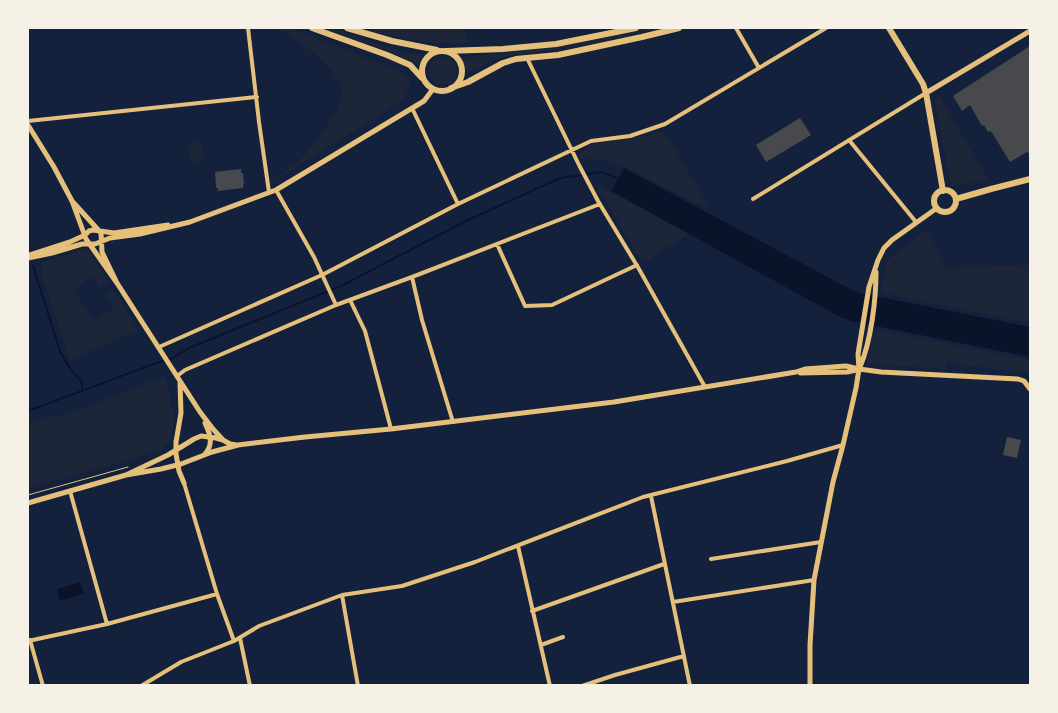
<svg xmlns="http://www.w3.org/2000/svg" width="1058" height="713" font-family="'Varela Round',sans-serif">
	<style>
		.green { fill: #1d2539 }
		.water { fill: #0b132b }
		.lines { fill: none; stroke-linecap: round; stroke-linejoin: round }
		.stream { stroke: #0b132b; stroke-width: 2 }
		.building { fill: #48494c }
		.path { stroke: #e5c07b; stroke-width: 1 }
		.minor { stroke: #e5c07b; stroke-width: 4 }
		.tertiary { stroke: #e5c07b; stroke-width: 5 }
		.primary { stroke: #e5c07b; stroke-width: 6 }
	</style>
	<rect width="100%" height="100%" fill="#14213d"/>
	<path class="green" d="M277 28H289L390 67 409 77C410 89 408 91 402 101L274 181 273 180C281 175 290 169 298 162 309 151 345 107 342 91 337 67 298 39 277 28Z
		M326 28H332L399 51 423 55 418 65 399 55Z
		M373 28H464L468 43C434 44 406 40 373 31Z
		M653 28H664L572 47 503 57 492 61 466 74 465 67 461 58 573 44Z
		M429 71a14 14 0 1 1 28 0a14 14 0 1 1-28 0Z
		M939 97H940L988 179 958 186 952 185 950 182 935 103 936 99Z
		M665 132 709 207 706 208 610 160 581 159 579 155 588 145Z
		M201 142 205 161 191 164 188 144Z
		M600 186 689 234 648 260 639 258 597 187Z
		M926 230 945 268 1030 265V323L881 293 886 261Z
		M87 248 108 282 100 287 93 276 73 290 95 321 114 308 105 293 113 288 138 330 70 361 41 271V263L83 249Z
		M875 329 1030 360V373L946 363V369L866 364Z
		M165 376 170 400 175 419 171 439 162 450 28 489V424L54 416H64Z"/>
	<path class="water" d="M624 168 852 290 859 293 1030 327V357L851 321 840 317 611 191Z
		M80 582 84 594 60 601 57 589Z"/>
	<g class="lines">
		<path class="stream" d="M33 266 60 351 69 367 82 382V389
			M28 411 151 365 175 357 189 348 341 286 468 220 560 178 602 172 621 180"/>
	</g>
	<path class="building" d="M1030 46V154L1027 152 1010 162 991 131 988 132 984 125 982 126 970 105 962 111 953 96Z
		M800 118 811 135 766 162 756 145Z
		M241 169V173H243L244 184 243 185V188L218 191V188H216L215 172Z
		M1007 437 1021 440 1017 458 1003 455Z"/>
	<g class="lines">
		<path class="path" d="M28 495 128 467"/>
		<path class="minor" d="M248 28 259 122 269 192
			M736 28 759 68
			M527 58 579 165 598 201 639 269 705 387
			M412 108 458 204
			M28 121 257 97
			M849 140 916 222
			M276 190 314 257 336 305
			M753 199 926 93
			M497 244 525 306 552 305 637 265
			M412 277 422 320 453 422
			M350 300 365 331 381 391 391 429
			M159 347 322 275 458 204 591 141 630 136 665 124 826 28
			M177 376 185 370 336 305 412 277 600 204
			M184 483 217 594 234 641
			M70 491 107 624
			M651 496 690 686
			M518 546 550 686
			M711 559 821 542
			M342 595 358 686
			M673 602 814 580
			M532 611 664 564
			M240 638 250 686
			M30 640 43 686
			M28 641 107 624 217 594
			M541 645 563 637
			M141 686 181 662 234 641 259 626 342 595 402 586 475 562 643 497 787 461 843 445
			M582 686 615 675 684 656"/>
		<path class="tertiary" d="M926 93 1030 31
			M28 125 54 167 72 201 86 239 117 283 102 252 101 233 72 201
			M30 255 70 242 85 235 89 231 93 230 114 233 168 225
			M28 258 52 253 82 244H95L110 238 140 234 190 222 276 190 424 101 433 89
			M117 283 200 412 213 429 223 440
			M860 367C871 341 876 300 876 272
			M800 373 847 372 856 370
			M180 383 181 413 176 442V454L179 471 184 483
			M205 454C214 444 210 434 205 423
			M126 475 161 469 181 464 212 452 238 445 305 437 391 429 614 402 796 372 805 369 846 366 859 369 881 372 1018 379 1024 381 1030 389
			M28 503 126 475 168 455 194 439 201 436 216 438 223 440 230 444 237 445
			M810 686V645L814 580 833 482 843 445 856 388 859 369 858 354 869 287 878 260 884 248 892 240 937 208"/>
		<path class="primary" d="M312 28 387 55 410 65 422 78
			M347 28 392 41 437 50
			M889 28 923 84 926 93 943 191
			M422 71a20 20 0 1 1 40 0a20 20 0 1 1-40 0Z
			M446 51 503 49 556 44 636 28
			M451 88 468 82 503 63 516 59 558 55 642 37 679 28
			M934 201a11 11 0 1 1 22 0a11 11 0 1 1-22 0Z
			M956 199 991 189 1030 179"/>
	</g>
	<rect width="1058" height="713" fill="none" stroke="#f6f1e7" stroke-width="58"/>
</svg>
